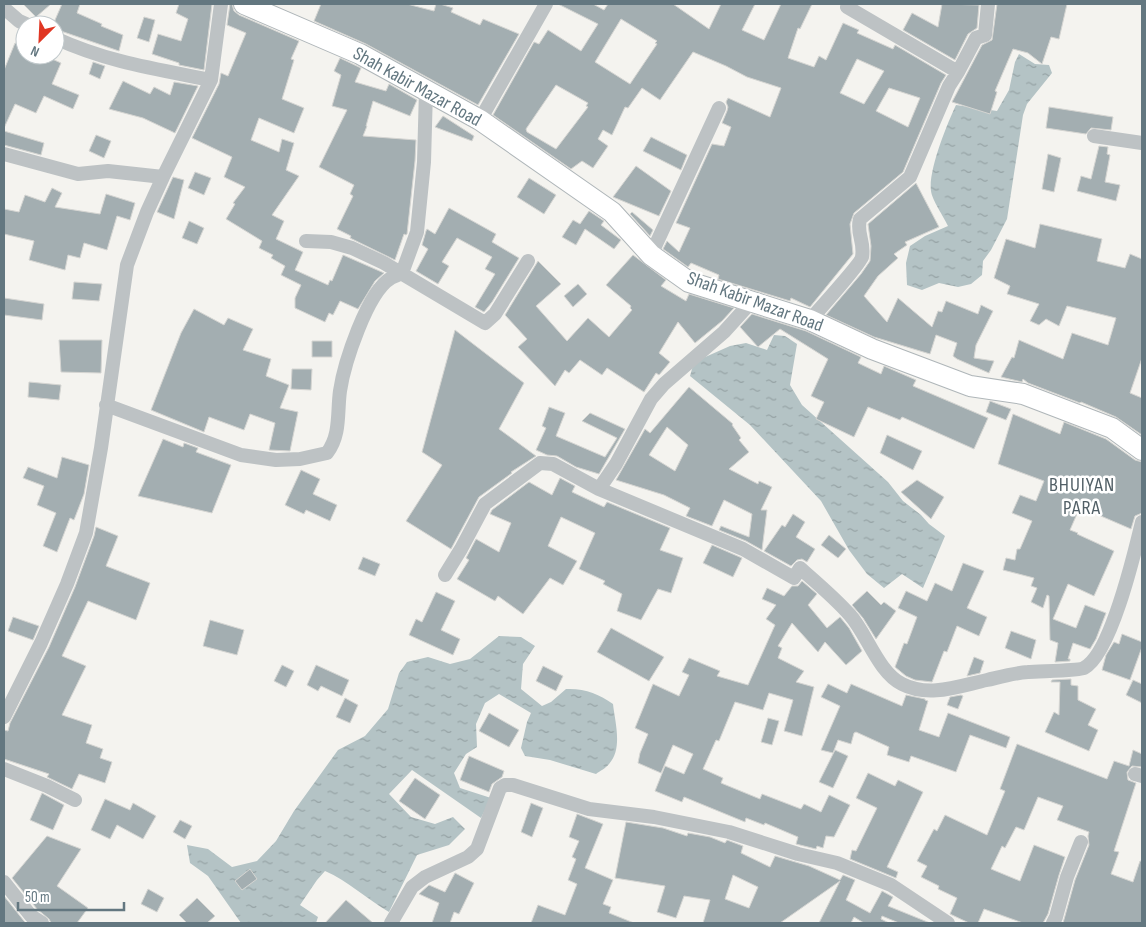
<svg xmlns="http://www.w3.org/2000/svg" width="1146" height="927" font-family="'Sofia Sans Condensed',sans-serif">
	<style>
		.water { fill: url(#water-ripples) }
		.building { fill: #a3aeb1; stroke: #d5d5d2; fill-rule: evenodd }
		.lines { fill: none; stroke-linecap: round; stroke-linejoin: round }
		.secondary-casing { stroke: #afb6b9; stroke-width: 22 }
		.street { stroke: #bdc2c4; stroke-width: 14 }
		.secondary { stroke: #fff; stroke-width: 20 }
		.labels { text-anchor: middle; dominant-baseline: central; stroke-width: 5; stroke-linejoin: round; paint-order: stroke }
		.street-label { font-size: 19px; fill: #637780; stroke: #fff }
		.neighbourhood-label { font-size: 20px; letter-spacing: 1px; fill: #515f66; stroke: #fff }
	</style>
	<defs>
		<pattern id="water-ripples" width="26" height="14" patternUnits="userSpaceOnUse" patternTransform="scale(1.25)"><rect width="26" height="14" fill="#b4c3c5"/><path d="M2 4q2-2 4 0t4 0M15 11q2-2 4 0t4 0" fill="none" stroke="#96a3a5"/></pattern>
	</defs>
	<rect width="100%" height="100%" fill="#f4f3ef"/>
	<path class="water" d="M1019 54 1035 64 1049 65 1052 73 1027 104 1023 115 1007 219 991 250 983 261 982 275 971 284 958 287 939 283 922 290 907 285 906 263 910 246 925 236 948 226C944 217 932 200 931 191 928 171 947 124 956 105L997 111 1009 90 1015 62Z
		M774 335 785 336 797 344 790 385 802 405 888 482 903 501 921 515 929 524 945 536 923 588 902 574 884 588 867 574 849 550 821 501 750 425 690 376 694 362 730 346 746 343 767 350Z
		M499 636 521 637 535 646 523 664 521 689 542 706 551 702 566 689C584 688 599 694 613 704 615 722 623 749 609 764 606 768 600 771 596 774L550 760 525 756 521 748 527 722 531 713 499 694 485 703 476 724 477 747 466 754 454 773 460 788 491 798 481 818 412 770 389 794 411 817 435 824 453 817 465 829 449 845 417 855 389 912C367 899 348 881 325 871L317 880 300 905 318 917 316 923H241L208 876 190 863 187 845 208 849 232 867 257 861 276 841 294 811 338 750 365 736 388 709 399 673 407 662 428 657 450 664 470 659Z"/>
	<path class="building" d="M23 4H51L36 17Z
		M62 4H80L77 13 102 24 101 26 123 35 119 51 55 29V20Z
		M179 4H212L204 70 179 65V63L152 54 158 34 181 41 188 19 176 13Z
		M230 4H232L234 11 239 15 299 41 291 59 294 60 282 99 304 108 294 133 259 118 251 140 279 152 282 139 294 143 286 170 299 176 272 215 284 221 276 239 303 252 295 270 328 285 330 280 332 281 343 255 384 273 375 281 358 309 340 301 333 315 329 313 325 322 295 308V298L301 285 281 275 285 266 271 258 273 255 259 248 262 241 226 219 235 204 233 203 245 187 224 177 232 157 192 138 219 84 221 73 228 76 246 33 227 25Z
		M321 4H407L434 11 436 4H440L453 8 451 12 480 25 483 19 519 34 478 105 366 44 314 21Z
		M558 4H593L604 10 608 4H673L709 29 721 4H755L742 30 764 40 781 4H812L800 29 798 28 788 58 814 67 819 56 826 60 843 23 859 30 857 33 893 49 895 45 946 75 941 83 903 172 854 213 850 224 853 254 810 307 791 298 790 301 718 279 719 275 691 263 688 267 663 249 667 241 679 252 690 228 676 223 712 144 724 146 731 127 722 123 727 111 728 107 726 102 728 98 770 117 781 88 747 77 726 66 693 52 660 100 642 88 628 108 625 107 612 135 603 130 598 139 608 146 593 168 582 161 571 169 493 115 534 42 539 44 548 30 581 51 598 24ZM621 19 657 41 655 43 657 44 630 84 595 62ZM857 59 884 71 864 104 840 93ZM556 85 588 103 586 106 588 107 556 149 527 132 526 129ZM889 88 920 98 908 127 876 111Z
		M942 4 979 5 977 28 968 34 955 60 903 30 912 13 938 27Z
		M997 4H1067L1059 39 1051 37 1042 64 1028 53 1013 49 995 91 997 92 990 114 952 102 982 45 992 40Z
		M144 17 155 20 149 42 137 38Z
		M15 43 25 47V55H43L61 63 52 84 79 95 73 109 44 96 36 113 15 104 4 128V70Z
		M340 58 361 68 355 82 386 91 389 84 417 100 410 116 373 101 366 126H367L363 136 416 140 415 161 407 234 406 235 404 234 395 260 350 238 351 236 337 229 353 196 350 194 354 185 319 167 347 110 332 106 341 75 334 71Z
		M93 62 105 66 100 79 89 74Z
		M123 81 150 94 154 87 170 95 174 82 198 86 175 133 143 118 109 109Z
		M1049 107 1113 117 1111 130 1091 128 1086 134 1046 128Z
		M443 116 474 136 472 141 435 127Z
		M4 131 44 143 41 155 4 145Z
		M96 135 111 141 104 158 89 151Z
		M651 137 687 155 681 170 643 151Z
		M1099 146 1108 147 1107 154 1110 155 1105 182 1120 185 1116 201 1077 191 1081 176 1091 179Z
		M1048 154 1061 158 1054 192 1042 189Z
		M636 166 671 191 659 216 613 197Z
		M195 172 211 178 204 195 188 188Z
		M173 177 184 180 174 219 157 212Z
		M529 178 556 195 544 214 517 197Z
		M916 183 939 227 905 242 907 245 894 254 898 258 878 276 864 296 887 322 898 298 932 327 938 311 942 312 946 301 978 314 981 305 993 311 976 345 974 358 994 361 989 373 957 359 953 356 957 343 936 335 930 354 874 337 826 315 861 274 870 261 871 246 868 224Z
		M52 188 62 193 55 207 100 214 106 194 135 203 130 220 117 216 107 250 84 243 80 258 68 255 65 270 29 260 34 241 4 234V209L19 212 25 195 45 202Z
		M449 208 496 234 492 242 519 258 492 302 484 312 475 307 495 274 485 269 492 257 457 238 442 262 449 266 438 284 416 271 428 249 422 245 426 231 427 229 435 234Z
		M589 211 604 221 601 225 621 240 614 249 585 229 576 245 562 237 573 220 580 224Z
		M632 212 653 230 650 236 630 214Z
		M189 221 204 228 197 244 182 238Z
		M1040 224 1102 239 1097 261 1125 268 1130 254 1142 259V358L1130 393 1142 398V435L1116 417 1081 402 1080 403 1028 383 1023 379 1022 382 1001 377 1012 357 1014 358 1019 340 1063 359 1072 333 1108 345 1116 318 1067 306 1059 326 1046 319 1039 325 1030 321 1039 304 1007 294 1010 286 994 278 1006 239 1035 248Z
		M633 255 666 280 661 286 686 301 689 294 734 308 722 321 695 343 678 322 659 353 670 362 659 375 656 373 644 392 607 368 602 375 580 360 569 373 565 370 555 386 518 347 527 339 505 315 538 261 561 284 536 306 567 341 588 318 609 337 632 310 630 308 631 306 606 285Z
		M74 282 102 284 99 301 72 299Z
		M578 284 587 294 573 307 564 296Z
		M4 298 44 304 42 320 4 315Z
		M194 309 224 325 228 318 253 329 243 350 271 359 266 376 289 385 280 408 298 412 290 451 269 450 275 423 250 414 244 430 209 417 204 432 151 410 181 333Z
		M752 314 806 331 861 357 858 363 881 374 884 366 916 380 913 386 988 418 974 449 902 417 900 420 868 407 854 437 816 419 824 402 811 396 828 359 780 329 758 347 740 327Z
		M455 330 524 383 499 429 536 456 511 472 512 473 479 497 451 549 406 521 442 465 422 452Z
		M59 340H102L101 373 61 372Z
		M312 341H332V357H312Z
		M292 369H312L311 390 291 389Z
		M29 382 61 385 59 400 28 397Z
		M689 387 733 424 732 425 741 438 739 440 749 452 729 469 758 484 759 481 772 487 761 510H767L762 550 746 541 719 530 721 526 749 537 752 514 724 500 712 526 686 516 690 508 664 495 616 480 645 429 650 433ZM667 427 688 445 675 471 649 455Z
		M990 401 1011 409 1006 420 986 412Z
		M549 407 565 413 556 436 605 457 617 438 582 421 590 413 625 429 599 474 576 467 557 456 547 455 536 450 546 428 542 426Z
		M1013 414 1060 434 1064 422 1106 439 1135 460 1142 462V513L1135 516 1131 529 1080 507 1070 530 1078 533 1077 534 1114 551 1094 596 1068 584 1053 619 1076 628 1085 605 1106 613 1096 639 1090 649 1073 643 1068 659H1070V661L1055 662 1058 643 1050 640 1049 596 1047 595 1043 608 1031 602 1037 588 1031 586 1034 578 1003 570 1006 558 1015 560 1017 549H1020L1032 521 1012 513 1020 495 1036 501 1044 481 998 464Z
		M887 435 922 451 913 470 880 453Z
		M163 439 183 447 184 443 198 448 196 452 231 465 212 513 138 496Z
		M62 457 89 465 84 494 74 520 70 518 57 552 43 546 56 513 37 505 44 486 23 478 28 467 57 478Z
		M301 470 320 479 313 494 337 505 330 521 306 510 304 514 285 505Z
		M560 478 575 486 572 492 604 507 607 502 670 528 660 550 683 558 671 593 658 589 641 620 617 611 622 594 603 584 605 581 579 569 595 533 561 517 548 546 577 561 563 585 550 578 523 614 498 596 495 601 457 579 469 560 466 558 476 539 499 552 511 523 490 514 492 510 529 482 552 495Z
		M917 480 944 497 931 519 901 492Z
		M793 514 805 522 796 537 815 549 807 562 802 559 797 560 791 566 764 551 782 525 785 527Z
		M96 527 118 536 106 566 150 583 136 620 88 601 62 656 86 666 62 715 92 725 86 743 103 749 100 758 112 762 105 783 79 774 72 789 47 777 49 774 4 759V730L8 731 10 723 49 647 75 587 94 536Z
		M829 535 846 549 838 558 821 545Z
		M712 545 742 558 733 577 703 563Z
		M363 557 380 564 375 576 358 569Z
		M963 563 984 571 967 608 987 617 979 636 957 626 947 652 944 651 932 682 915 680 906 676 895 667 904 643 907 644 917 617 898 608 906 591 927 601 935 583 952 591Z
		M802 581 817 594 808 605 827 628 840 617 849 628 862 651 846 665 825 642 818 652 792 623 778 646 782 648 778 658 804 671 796 682 814 687 802 736 784 731 793 700 769 693 763 710 735 702 719 741 716 740 703 769 723 778 721 783 760 799 762 794 801 809 804 804 821 812 829 795 850 805 834 837 826 836 823 848 817 846 816 849 796 844 798 837 765 823 764 825 746 818 745 822 684 797 682 802 655 791 665 766 684 774 693 754 673 745 661 773 638 763 640 753 648 734 635 728 653 684 679 696 689 675 682 672 689 658 720 671 717 676 748 685 775 625 766 619 776 605 762 599 767 588 784 596 792 586H798Z
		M867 591 881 605 884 602 896 611 876 639 863 618 852 605Z
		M436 592 455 601 441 630 460 639 453 655 409 635 416 619 422 622Z
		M13 617 39 626 33 640 8 631Z
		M210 620 244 630 237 655 203 646Z
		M611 628 664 657 649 681 597 652Z
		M1011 631 1036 640 1031 659 1005 648Z
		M1122 634 1142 642V647L1130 680 1102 670 1106 655 1114 642 1119 644Z
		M974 657 984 661 980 673 967 676Z
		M282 665 294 671 286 687 274 681Z
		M316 665 349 680 342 696 321 686 318 691 307 685Z
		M543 666 563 676 556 691 536 681Z
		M1071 679V685L1078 686V700L1096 709 1088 725 1098 730 1089 751 1045 732 1054 712 1059 715 1060 682H1051L1052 680Z
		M1133 680 1142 684V703L1126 695Z
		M828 684 847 693 851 684 902 706 906 695 925 699V700L928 701 919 730 939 737 948 713 1010 737 1006 748 970 735 956 772 911 756 909 762 887 755 889 747 856 732 854 733 851 744 838 740 833 753 821 750 840 706 821 697Z
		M961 695 963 696 958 709 947 705 950 697Z
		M345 698 358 705 350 723 336 717Z
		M489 713 519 730 509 747 479 731Z
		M768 718 779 721 772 745 761 742Z
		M1017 744 1107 779 1114 761 1129 766 1133 750 1142 754V767L1132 766 1127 772 1128 780 1136 783 1114 851 1119 852 1111 874 1133 882 1140 861H1142V923H1063L1075 880 1089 845 1088 836 1089 832 1057 820 1063 806 1038 797 1024 830 1016 827 1005 848 1002 846 991 869 1020 881 1034 845 1065 857 1059 875 1048 914 1043 923H1023L984 909 978 923H969L950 914 957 898 938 889 939 886 921 877 927 866 917 861 934 829 937 831 945 815 987 835 1005 791 1000 789Z
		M835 750 848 756 833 788 819 782Z
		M469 756 504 771 502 777 492 784 489 792 460 780Z
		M868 773 895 786 898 780 923 792 887 867 898 872 896 878 850 859 852 850 856 851 877 808 856 798Z
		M415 778 440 795 425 819 399 801Z
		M42 793 64 805 53 830 30 820Z
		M105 799 130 810 133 803 156 816 143 839 117 825 110 839 91 830Z
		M531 803 543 808 532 837 521 832Z
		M577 814 603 824 585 868 613 880 603 904 611 907 609 913 634 923H531L538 905 565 915 577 884 568 880 576 859 572 857 579 841 569 837Z
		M180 820 192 826 185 839 173 832Z
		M626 822 663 828 687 836 688 833 710 837 725 843 727 840 743 846 741 853 770 867 775 856 809 866 840 880 843 875 855 880 846 900 870 913 882 891 893 897 888 906 930 923H899L882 916 881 919 889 923H864L854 917 851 923H819L840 881 780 923H703L710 900 684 896 676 918 657 912 665 886 615 878ZM733 875 758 887 749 908 725 899Z
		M47 836 81 849 57 886 88 908 77 923H51L49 919 37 909 12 878Z
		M250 869 257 879 242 890 235 881Z
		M455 873 474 883 459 914 454 912 450 923H432L439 903 419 894 429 885 445 892Z
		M148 889 164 898 157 912 141 904Z
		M4 896 24 921 26 923H4Z
		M197 898 215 916 207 923H187L179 915Z
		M346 900 373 923H325Z"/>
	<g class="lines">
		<defs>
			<path id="secondary" d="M244 4 360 54 480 120 612 212 651 255 689 282 810 320 872 349 970 386 1023 394 1112 428 1142 450"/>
		</defs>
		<use href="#secondary" class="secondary-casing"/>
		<path class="street" d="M4 8 19 21 28 25
			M55 38C107 62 156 69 211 80
			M958 72 976 38 985 35 988 4
			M480 120 546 4
			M1094 136 1142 143
			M4 154 78 174 108 171 163 177
			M306 241 331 242 352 248 384 263 485 323 495 314 528 261
			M651 255 719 108
			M810 320C818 311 861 263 862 257 865 241 856 234 860 219L910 177 949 86 958 72 847 7
			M106 405 241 455 276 460 300 459 327 453C341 435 337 412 340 391 344 364 367 292 391 278 394 276 398 275 402 273L417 232 424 162 426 90
			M599 489 616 464 651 399 664 384 724 332 752 301
			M445 575 461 549 485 504 540 463 553 464 599 489 743 549 794 578 800 568C817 583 835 598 850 615 867 634 878 672 902 684 929 698 959 686 987 680 1000 677 1014 673 1028 672 1038 671 1079 671 1084 668 1111 654 1135 551 1142 522
			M4 717 41 643 67 584 86 533 101 448 127 265 147 212 163 177 211 80 221 4
			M4 769 47 786 75 800
			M1135 774 1142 776
			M4 882 31 916 42 923
			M391 923 412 887 425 877 468 857 477 849 500 788 505 785H513L589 809 654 817 729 832 798 854 837 863 891 885 948 923
			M1053 923 1056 917 1067 877 1081 842"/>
		<use href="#secondary" class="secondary"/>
	</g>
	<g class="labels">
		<g class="street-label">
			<text transform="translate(417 87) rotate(29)">Shah Kabir Mazar Road</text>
			<text transform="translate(755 302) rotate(20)">Shah Kabir Mazar Road</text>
		</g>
		<g class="neighbourhood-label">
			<text x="1082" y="485">BHUIYAN<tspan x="1082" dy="23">PARA</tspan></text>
		</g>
	</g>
	<rect width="1146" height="927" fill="none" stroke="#637780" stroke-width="10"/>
	<g transform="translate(40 40) rotate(204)"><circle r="24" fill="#ffffff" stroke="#c1c9cc"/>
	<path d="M0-4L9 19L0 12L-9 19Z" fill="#e03623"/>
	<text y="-8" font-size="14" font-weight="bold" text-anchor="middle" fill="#637780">N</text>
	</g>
	<path d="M18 902v8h106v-8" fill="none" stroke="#637780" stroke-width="2.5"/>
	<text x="25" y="902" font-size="15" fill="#637780" stroke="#ffffff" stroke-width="4" paint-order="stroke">50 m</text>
</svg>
